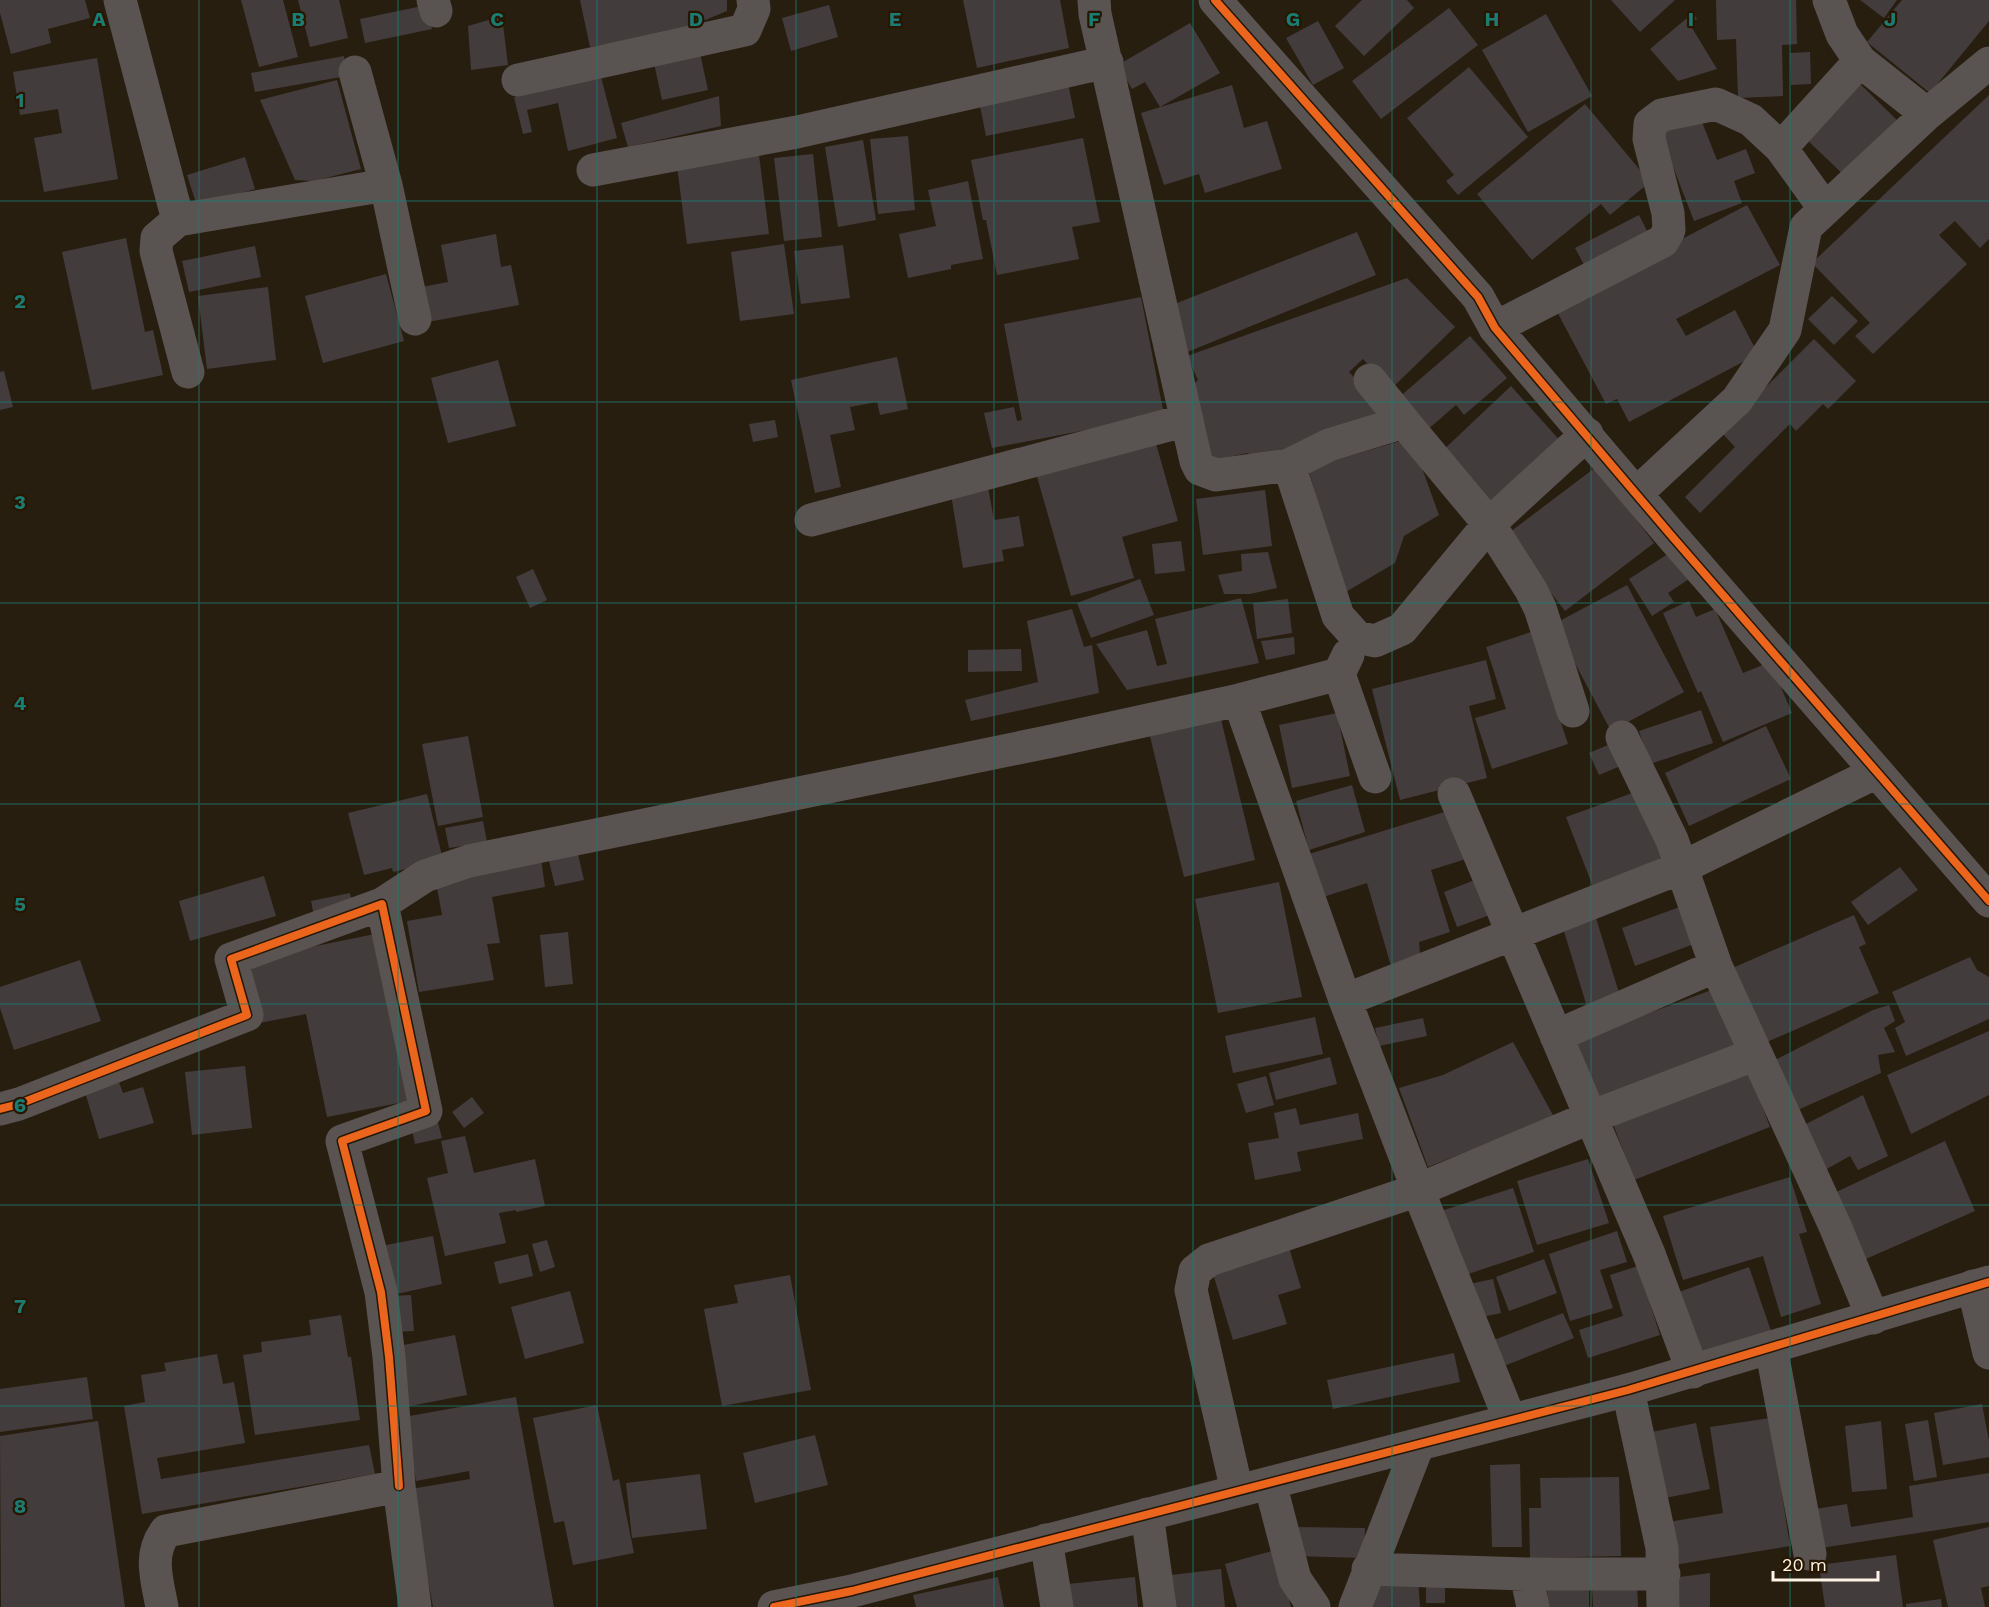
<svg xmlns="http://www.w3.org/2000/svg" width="1989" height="1607" font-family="'Work Sans',sans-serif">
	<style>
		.building { fill: #433c3c }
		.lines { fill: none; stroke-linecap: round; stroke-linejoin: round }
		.minor { stroke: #595452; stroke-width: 33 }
		.tertiary { stroke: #595452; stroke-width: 33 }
		.cycleway-casing { stroke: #271700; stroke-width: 11 }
		.cycleway { stroke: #eb651d; stroke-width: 8 }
		.grid { fill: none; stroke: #1b7c74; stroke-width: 1.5; stroke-opacity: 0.55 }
		.grid-label { font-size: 20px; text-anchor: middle; font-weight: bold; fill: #1b7c74; stroke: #271700; stroke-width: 4.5; stroke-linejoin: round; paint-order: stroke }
	</style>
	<rect width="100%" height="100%" fill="#271e10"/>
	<path class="building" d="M0 0H85L90 18 48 29 51 43 11 54 0 13Z
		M241 0H283L298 57 259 67Z
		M298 0H339L348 38 310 47Z
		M580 0H727V11L679 31 590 47Z
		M963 0H1060L1069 48 977 68Z
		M1362 0H1407L1414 8 1364 56 1335 26Z
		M1611 0H1675L1640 32Z
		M1716 0H1796L1797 44 1782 45 1783 96 1738 98 1736 39 1717 40Z
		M1860 0H1897L1884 18Z
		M1902 0H1989V21L1930 93 1867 42Z
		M427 5 432 29 365 43 360 19Z
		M829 5 838 37 791 51 782 18Z
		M1449 8 1478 45 1381 119 1352 81Z
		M1693 13 1697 19 1689 23 1717 69 1678 81 1650 49Z
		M1546 14 1592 96 1528 132 1482 50Z
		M502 16 508 65 471 70 468 26Z
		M1318 21 1344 68 1313 85 1286 38Z
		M1190 23 1220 73 1160 107 1145 82 1132 89 1118 65Z
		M698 44 708 90 662 100 652 54Z
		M1810 52 1811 84 1791 85 1790 53Z
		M344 56 347 76 255 92 251 73Z
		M97 58 118 179 44 192 34 138 62 133 58 109 20 115 13 72Z
		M1469 67 1528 137 1458 195 1446 181 1454 175 1407 118Z
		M601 77 617 138 568 151 558 103 527 110 532 132 523 134 514 97Z
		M1067 78 1075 118 986 136 978 96Z
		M337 80 361 169 314 181 295 180 260 100Z
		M1858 82 1901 124 1848 179 1804 137Z
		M1232 85 1244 128 1267 121 1282 169 1205 193 1199 174 1164 185 1141 113Z
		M1989 95V239L1980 248 1955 221 1939 235 1967 264 1873 354 1855 336 1870 323 1812 263Z
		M719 96 721 126 628 147 621 123Z
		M1585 104 1650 182 1610 215 1601 204 1532 260 1477 194Z
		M1700 117 1717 160 1746 149 1755 173 1734 181 1742 203 1694 221 1660 133Z
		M908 136 915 210 878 214 870 139Z
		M1083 138 1100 222 1072 227 1079 259 997 275 986 220H983L971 160Z
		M863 140 876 220 838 227 825 147Z
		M813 154 822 237 784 241 774 158Z
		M759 155 769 234 687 244 677 166Z
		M245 157 255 189 197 206 187 175Z
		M968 181 983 259 951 265V269L908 278 899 234 936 226 928 190Z
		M1747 205 1780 265 1676 319 1686 336 1735 310 1758 354 1629 422 1617 399 1606 404 1554 306Z
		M1639 215 1651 239 1588 272 1575 248Z
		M1357 232 1376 275 1185 353 1172 305Z
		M496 234 501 267 511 265 519 305 428 322 422 287 448 282 441 245Z
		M126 238 145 332 153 330 163 375 92 390 62 252Z
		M784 244 794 314 740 321 731 252Z
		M843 245 850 298 801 304 794 251Z
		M255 246 261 277 189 292 182 261Z
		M386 274 404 341 323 363 305 296Z
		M1407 278 1455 327 1391 389 1363 359 1349 372 1389 414 1258 462 1248 453 1212 460 1192 386 1198 380 1187 356Z
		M268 287 276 360 207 369 198 296Z
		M1832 296 1858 321 1834 345 1808 319Z
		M1141 297 1164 415 992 448 984 413 1014 407 1017 421 1022 420 1004 324Z
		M1470 336 1507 378 1464 415 1456 405 1426 431 1397 399Z
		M1814 339 1856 381 1828 409 1823 404 1796 431 1790 424 1700 513 1685 497 1735 447 1721 432Z
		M897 357 908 409 880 415 877 402 850 407 855 430 830 435 841 487 815 493 791 380Z
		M498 360 516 426 448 443 431 378Z
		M4 371 13 407 0 410V372Z
		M1511 386 1563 444 1491 508 1438 455Z
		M775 420 778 437 753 442 749 424Z
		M1411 438 1439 515 1404 536 1395 563 1344 593 1308 468Z
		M1155 440 1178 521 1122 537 1134 578 1071 596 1036 473Z
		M1596 467 1654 543 1565 611 1506 535Z
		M987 482 994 520 1019 516 1024 546 1002 550 1004 561 963 568 950 488Z
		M1265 490 1272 546 1203 555 1196 499Z
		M1181 541 1185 571 1155 574 1152 544Z
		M1268 552 1277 588 1250 594H1224L1218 575 1242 571 1241 554Z
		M1671 552 1689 579 1668 593 1674 602 1652 616 1629 579Z
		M533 569 547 600 530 608 516 577Z
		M1140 579 1154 615 1091 638 1077 603Z
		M1627 585 1684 692 1611 731 1554 624Z
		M1241 598 1259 663 1127 690 1096 644 1147 630 1157 666 1167 664 1155 619Z
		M1288 599 1292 633 1257 639 1253 603Z
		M1689 601 1696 617 1715 609 1743 673 1770 662 1792 713 1723 742 1701 691 1698 693 1663 613Z
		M1072 609 1084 647 1092 645 1099 693 971 721 965 700 1038 682 1027 621Z
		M1531 632 1568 744 1492 769 1475 718 1506 709 1486 647Z
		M1294 637 1295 654 1266 660 1261 641Z
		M1021 649 1022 671 968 672V650Z
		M1486 660 1496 699 1469 706 1487 778 1400 800 1372 689Z
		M1701 710 1713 743 1650 764 1639 731Z
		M1219 711 1255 860 1184 877 1148 728Z
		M1337 713 1350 776 1292 788 1279 725Z
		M1766 726 1791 779 1689 826 1665 773Z
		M468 736 483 817 438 826 422 744Z
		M1615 742 1625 764 1599 775 1589 753Z
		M1352 785 1365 832 1309 850 1296 801Z
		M1638 791 1665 867 1595 892 1566 817Z
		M427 794 443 860 393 872 392 868 364 875 348 813Z
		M1454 809 1469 858 1431 870 1450 932 1419 942 1421 965 1393 973 1367 883 1323 897 1309 854Z
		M483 821 487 842 449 848 445 828Z
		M576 846 584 880 555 886 547 853Z
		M541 859 545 887 492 897 500 943 487 944 494 980 419 992 407 921 442 915 435 877Z
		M1900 867 1918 890 1868 925 1851 902Z
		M264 876 276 916 190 941 179 901Z
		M1485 876 1498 912 1457 927 1444 892Z
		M1279 882 1302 997 1218 1013 1195 899Z
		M350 893 353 908 314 916 311 901Z
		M1688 904 1702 941 1635 966 1622 928Z
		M1854 915 1866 944 1859 947 1879 993 1760 1045 1728 970Z
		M1596 918 1620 996 1587 1007 1563 928Z
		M568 932 573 984 545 987 540 935Z
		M375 934 409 1101 327 1117 306 1014 259 1023 246 960Z
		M1970 957 1977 970 1989 977V1019L1906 1056 1895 1028 1905 1022 1892 992Z
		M80 960 101 1021 14 1050 0 1008V987Z
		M1717 988 1736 1047 1594 1102 1571 1042Z
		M1889 1005 1895 1021 1884 1028 1895 1052 1878 1055 1881 1073 1793 1112 1771 1062 1873 1010Z
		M1315 1017 1323 1054 1233 1073 1225 1036Z
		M1423 1018 1427 1036 1379 1046 1375 1028Z
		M1989 1031V1095L1911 1134 1887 1075Z
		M1513 1042 1554 1117 1428 1167 1399 1088 1443 1075Z
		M1330 1057 1337 1084 1276 1100 1269 1073Z
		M245 1066 252 1128 192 1135 185 1072Z
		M1748 1069 1770 1127 1634 1180 1612 1121Z
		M1266 1076 1274 1105 1246 1113 1237 1084Z
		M119 1082 123 1093 143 1087 154 1123 99 1139 85 1092Z
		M1863 1095 1888 1156 1858 1170 1850 1156 1823 1171 1804 1125Z
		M472 1097 484 1113 464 1128 452 1112Z
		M1296 1108 1300 1125 1358 1113 1363 1139 1297 1152 1301 1171 1255 1180 1248 1143 1279 1138 1274 1113Z
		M436 1115 442 1138 415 1144 410 1121Z
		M465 1136 474 1173 535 1159 545 1206 516 1212V1210L499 1213 506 1243 445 1256 427 1178 448 1173 441 1141Z
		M1945 1141 1975 1211 1859 1262 1834 1193Z
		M1588 1159 1609 1223 1537 1245 1517 1181Z
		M1790 1177 1807 1232 1799 1234 1821 1304 1781 1317 1763 1256 1683 1280 1663 1216Z
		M1513 1188 1534 1252 1462 1276 1441 1211Z
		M1617 1231 1627 1262 1600 1270 1613 1308 1570 1321 1549 1254Z
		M433 1236 442 1284 392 1295 381 1246Z
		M547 1240 555 1267 540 1272 532 1244Z
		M1288 1244 1301 1288 1278 1295 1287 1324 1233 1340 1211 1267Z
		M528 1254 533 1276 499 1284 494 1262Z
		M1544 1259 1557 1293 1509 1311 1496 1277Z
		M1638 1266 1660 1335 1588 1358 1579 1330 1623 1316 1610 1275Z
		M1749 1267 1771 1331 1698 1356 1676 1293Z
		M790 1275 811 1390 722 1406 704 1309 738 1303 734 1285Z
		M1493 1279 1501 1313 1477 1318 1469 1284Z
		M570 1291 584 1343 525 1359 511 1307Z
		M411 1295 414 1331 393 1332 390 1296Z
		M1563 1313 1574 1338 1504 1366 1494 1340Z
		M341 1315 348 1357H351L360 1420 255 1435 243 1355 262 1352 261 1342 311 1335 309 1320Z
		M455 1335 467 1395 405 1407 393 1347Z
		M1454 1353 1460 1382 1333 1409 1327 1380Z
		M217 1354 223 1384 234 1382 245 1443 157 1458 161 1479 369 1445 375 1474 142 1514 124 1406 145 1402 141 1375 166 1371 164 1363Z
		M87 1377 93 1419 0 1432V1389Z
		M516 1397 554 1607H433L411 1489 470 1479 469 1471 416 1481 404 1417Z
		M1982 1404 1989 1441V1457L1943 1465 1934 1413Z
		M597 1405 613 1481 619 1479 634 1553 573 1565 564 1521 554 1523 533 1418Z
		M1770 1418 1790 1546 1674 1565 1668 1522 1723 1513 1710 1427Z
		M1928 1420 1937 1477 1914 1481 1905 1424Z
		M98 1421 125 1607H1L0 1436Z
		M1881 1421 1887 1489 1852 1492 1845 1426Z
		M1696 1423 1710 1489 1660 1499 1647 1433Z
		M815 1435 828 1485 755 1503 743 1453Z
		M1520 1464 1522 1547H1492L1490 1465Z
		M1989 1473V1522L1821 1548 1815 1509 1847 1504 1851 1527 1913 1517 1909 1486Z
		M700 1474 707 1529 632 1538 626 1483Z
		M1619 1477 1621 1556 1530 1558 1529 1508H1541L1540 1478Z
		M1293 1527 1365 1528 1364 1558 1293 1556Z
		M1989 1527V1586L1981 1588 1985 1607H1948L1933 1540Z
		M1276 1550 1291 1607H1237L1225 1564Z
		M1896 1555 1903 1607H1825L1819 1565Z
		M1221 1569 1225 1607H1167L1163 1576Z
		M1710 1573V1607H1672V1578Z
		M998 1577 1004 1607H916L913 1595Z
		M1135 1577 1138 1607H1070L1068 1584Z
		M1378 1577 1418 1578 1420 1607H1373Z
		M1426 1582H1445V1603H1426Z
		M1637 1584 1638 1607H1593L1592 1585Z
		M1589 1587V1607H1548L1547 1588Z
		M1941 1599 1942 1607H1906V1604Z"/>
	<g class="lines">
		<path class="minor" d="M120 0 178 220 386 185 355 72
			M433 0 436 11
			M1094 0 1095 14 1196 461 1200 469 1216 475 1289 465
			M1215 0 1478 297 1495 328 1670 534 1989 901
			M1829 0 1842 34 1860 61
			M518 80 745 30 754 9 753 0
			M593 170 797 132 1107 62
			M386 185 415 319
			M1825 209 1781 148 1860 61 1927 114
			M178 220 157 238 156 251 188 372
			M1495 328 1663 241 1669 230 1668 213 1649 139 1650 124 1662 115 1716 104 1751 120 1781 148
			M1370 380 1404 422 1329 445 1289 465 1338 616 1357 637 1375 641 1402 629 1489 524 1587 434
			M1404 422 1489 524 1531 590 1540 608 1573 711
			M1637 493 1737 400 1785 330 1806 227 1927 114 1989 63
			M811 520 1187 420
			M1348 655 1339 674 1375 777
			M1239 700 1345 1000 1418 1190 1510 1420
			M1622 737 1672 840 1716 966 1835 1226 1873 1318
			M382 904 425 876 469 861 1057 740 1239 700 1339 674
			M1345 1000 1513 934 1454 794
			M1556 1036 1716 966
			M0 1109 19 1104 247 1015 231 959 382 904 426 1111 342 1141 381 1292 389 1357 399 1486
			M1973 1286 1989 1353
			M1771 1347 1810 1554
			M1693 1372 1649 1254 1513 934 1683 867 1877 772
			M1628 1390 1662 1548 1663 1607
			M1270 1483 1295 1579 1314 1607
			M1237 1491 1191 1290 1195 1271 1209 1260 1418 1190 1591 1117 1756 1054
			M1147 1514 1160 1607
			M1046 1540 1057 1607
			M1368 1569 1526 1574
			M162 1607C157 1580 148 1554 166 1531L399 1486 415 1607
			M1355 1607 1418 1445
			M1533 1607 1526 1574H1664"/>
		<path class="tertiary" d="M774 1607 852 1591 1628 1390 1989 1282"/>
		<defs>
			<path id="cycleway" d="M1215 0 1478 297 1495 328 1670 534 1989 901
				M0 1109 19 1104 247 1015 231 959 382 904 426 1111 342 1141 381 1292 389 1357 399 1486
				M774 1607 852 1591 1628 1390 1989 1282"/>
		</defs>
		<use href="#cycleway" class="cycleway-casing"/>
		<use href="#cycleway" class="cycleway"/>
	</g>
	<path class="grid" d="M199 0V1607M398 0V1607M597 0V1607M796 0V1607M994 0V1607M1193 0V1607M1392 0V1607M1591 0V1607M1790 0V1607M0 201H1989M0 402H1989M0 603H1989M0 804H1989M0 1004H1989M0 1205H1989M0 1406H1989"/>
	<g class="grid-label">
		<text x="99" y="26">A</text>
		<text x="298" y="26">B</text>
		<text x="497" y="26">C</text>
		<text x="696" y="26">D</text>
		<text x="895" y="26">E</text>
		<text x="1094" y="26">F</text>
		<text x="1293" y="26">G</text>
		<text x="1492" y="26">H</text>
		<text x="1691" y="26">I</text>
		<text x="1890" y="26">J</text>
		<text x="20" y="107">1</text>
		<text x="20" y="308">2</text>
		<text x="20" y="509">3</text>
		<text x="20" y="710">4</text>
		<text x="20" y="911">5</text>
		<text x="20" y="1112">6</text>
		<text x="20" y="1313">7</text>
		<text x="20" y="1513">8</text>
	</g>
	<path d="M1773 1571v9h105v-9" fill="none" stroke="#fef3e4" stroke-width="3"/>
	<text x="1782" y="1571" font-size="18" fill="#fef3e4" stroke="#271700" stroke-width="4.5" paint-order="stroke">20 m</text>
</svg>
